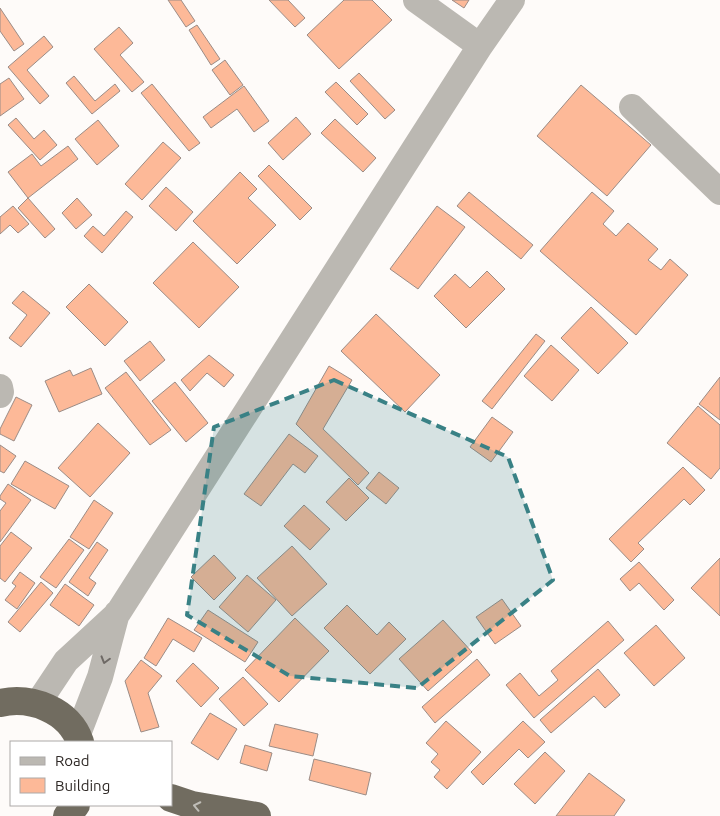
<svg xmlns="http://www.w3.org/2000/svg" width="720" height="816" font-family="Ubuntu,sans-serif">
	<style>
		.building { fill: #fdb998; stroke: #9b8c86 }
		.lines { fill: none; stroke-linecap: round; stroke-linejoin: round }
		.minor { stroke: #bbb8b2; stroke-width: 26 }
		.highway { stroke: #716c60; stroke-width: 28 }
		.oneway { stroke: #6e6965 }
		.oneway2 { stroke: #bfbdb7 }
		.marked { fill: #398185; fill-opacity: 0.2; stroke: #398185; stroke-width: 4; stroke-dasharray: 10 6; stroke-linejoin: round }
	</style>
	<rect width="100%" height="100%" fill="#fefbf9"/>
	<path class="building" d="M168 0H181L195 21 186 27Z
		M269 0H288L305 18 295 27Z
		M344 0H372L392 20 339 69 307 35Z
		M452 0H469L464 8Z
		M0 8 24 44 14 51 0 31Z
		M197 25 220 59 211 65 189 30Z
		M119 27 133 43 120 55 144 82 132 92 94 49Z
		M44 36 53 47 27 70 49 96 40 104 8 67Z
		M225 60 243 85 230 95 212 70Z
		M359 73 395 110 385 119 350 81Z
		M74 76 95 101 115 84 120 91 92 114 66 83Z
		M9 78 24 99 0 116V84Z
		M336 82 368 114 357 125 325 92Z
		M152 84 200 143 189 151 141 93Z
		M581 85 651 145 607 196 537 136Z
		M244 86 269 121 254 132 237 109 211 128 203 117Z
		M296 117 311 134 283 160 268 143Z
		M16 118 34 139 44 130 57 145 40 160 8 125Z
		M335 119 376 158 363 172 321 133Z
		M98 120 119 146 97 165 75 139Z
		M163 142 181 158 142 200 125 184Z
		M68 146 78 159 28 198 8 172 32 154 41 166Z
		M269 165 312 208 300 220 258 176Z
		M240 172 257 189 248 198 276 225 237 264 193 221Z
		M166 187 193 212 176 231 149 206Z
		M469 192 533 245 521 259 457 206Z
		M592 192 614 211 603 224 616 236 628 223 658 249 648 260 661 270 670 259 688 275 636 335 540 251Z
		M28 198 55 229 45 238 18 208Z
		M77 198 92 215 76 229 62 213Z
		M13 206 29 224 18 233 10 225 0 234V217Z
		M437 206 465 227 418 289 390 269Z
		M126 211 133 217 102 253 84 236 93 226 104 236Z
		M193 242 239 287 199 328 153 283Z
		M487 271 505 289 466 328 434 296 455 274 470 288Z
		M89 284 128 322 105 346 66 307Z
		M23 291 50 313 21 347 9 338 27 315 12 303Z
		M591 307 628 343 598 374 561 338Z
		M376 314 440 375 405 412 341 351Z
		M536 334 545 341 492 409 482 401Z
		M150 341 165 360 140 381 124 361Z
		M551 345 579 370 552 401 524 376Z
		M209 355 234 375 224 387 207 373 190 391 181 380Z
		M329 366 352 380 323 429 369 473 358 485 296 424Z
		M91 368 102 394 59 412 45 381 70 370 73 376Z
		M126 372 171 430 150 445 105 388Z
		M720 377V420L699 404Z
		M175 382 208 423 186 442 152 401Z
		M16 397 32 405 14 441 0 434V429Z
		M698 406 720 425V468L711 479 667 443Z
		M492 417 513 432 491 462 470 447Z
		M98 423 130 453 90 497 58 468Z
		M289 434 318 456 305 473 293 464 261 506 244 494Z
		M0 445 16 456 4 473 0 471Z
		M25 461 69 486 55 509 11 484Z
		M683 467 705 490 690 505 684 499 638 543 644 549 631 562 609 539Z
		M379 472 399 488 386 504 366 488Z
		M349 478 369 498 346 521 326 502Z
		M8 484 31 500 0 542V511L6 503 0 499V496Z
		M94 500 113 513 89 549 70 537Z
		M304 505 330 529 310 550 284 526Z
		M11 532 32 548 5 582 0 578V546Z
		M69 539 84 550 56 588 40 577Z
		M97 542 108 550 89 578 96 583 88 596 69 582Z
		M292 546 327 584 292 616 257 578Z
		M214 555 236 578 214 600 191 577Z
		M720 558V616L691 588Z
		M639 562 674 600 664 610 639 583 630 591 620 579Z
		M20 572 35 583 17 609 5 600 16 586 12 583Z
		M247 575 276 600 248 632 219 607Z
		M41 582 53 593 20 632 8 622Z
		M65 584 94 605 79 626 50 605Z
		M502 599 521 626 495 644 476 617Z
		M347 605 377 635 389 622 406 639 370 674 324 628Z
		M208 610 258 642 245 662 194 630Z
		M168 618 202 638 194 652 173 639 156 666 144 658Z
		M295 618 329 651 279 702 245 670Z
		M443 620 472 652 428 691 399 659Z
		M608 621 624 640 534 718 506 685 520 673 539 696 558 680 551 671Z
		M656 625 685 658 654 686 624 653Z
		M477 659 490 675 435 723 422 707Z
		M141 660 162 676 148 693 159 727 141 732 125 681Z
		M193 663 219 688 201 707 176 681Z
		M598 669 620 695 605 708 594 696 551 733 540 720Z
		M243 677 268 704 244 726 219 699Z
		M210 713 237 729 218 760 191 743Z
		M446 721 481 752 447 789 434 777 440 770 431 762 438 754 426 743Z
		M523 721 545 742 528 758 519 749 483 785 471 772Z
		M275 724 318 734 313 756 269 746Z
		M245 745 272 753 267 771 240 763Z
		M545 752 565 771 535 804 514 784Z
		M314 759 371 773 366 795 309 780Z
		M589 773 625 800 614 816H556Z"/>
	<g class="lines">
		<path class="minor" d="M416 0 480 46
			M632 107 720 192
			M0 387 1 392 0 395
			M38 703 66 661 118 613 480 46 512 0
			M78 734 100 677 117 613"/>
		<path class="highway" d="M0 703C31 696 69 710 80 742
			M171 798 192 805 257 816
			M67 816 76 805"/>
	</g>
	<defs><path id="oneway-chevron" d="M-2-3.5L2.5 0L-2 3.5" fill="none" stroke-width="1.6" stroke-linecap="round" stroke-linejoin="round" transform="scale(1.25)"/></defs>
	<use class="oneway" href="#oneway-chevron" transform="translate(105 660) rotate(106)"/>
	<use class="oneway2" href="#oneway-chevron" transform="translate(197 806) rotate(-168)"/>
	<path class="marked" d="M334 380 508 457 553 580 417 688 290 676 187 615 214 427Z"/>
	<rect x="10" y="741" width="162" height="65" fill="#ffffff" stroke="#aca9a8"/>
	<rect x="20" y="757" width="25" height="8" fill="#bbb8b2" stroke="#aca9a8"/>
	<text x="55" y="766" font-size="15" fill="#2f2926">Road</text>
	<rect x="20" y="778" width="25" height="15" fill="#fdb998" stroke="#aca9a8"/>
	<text x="55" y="791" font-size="15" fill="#2f2926">Building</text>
</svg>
